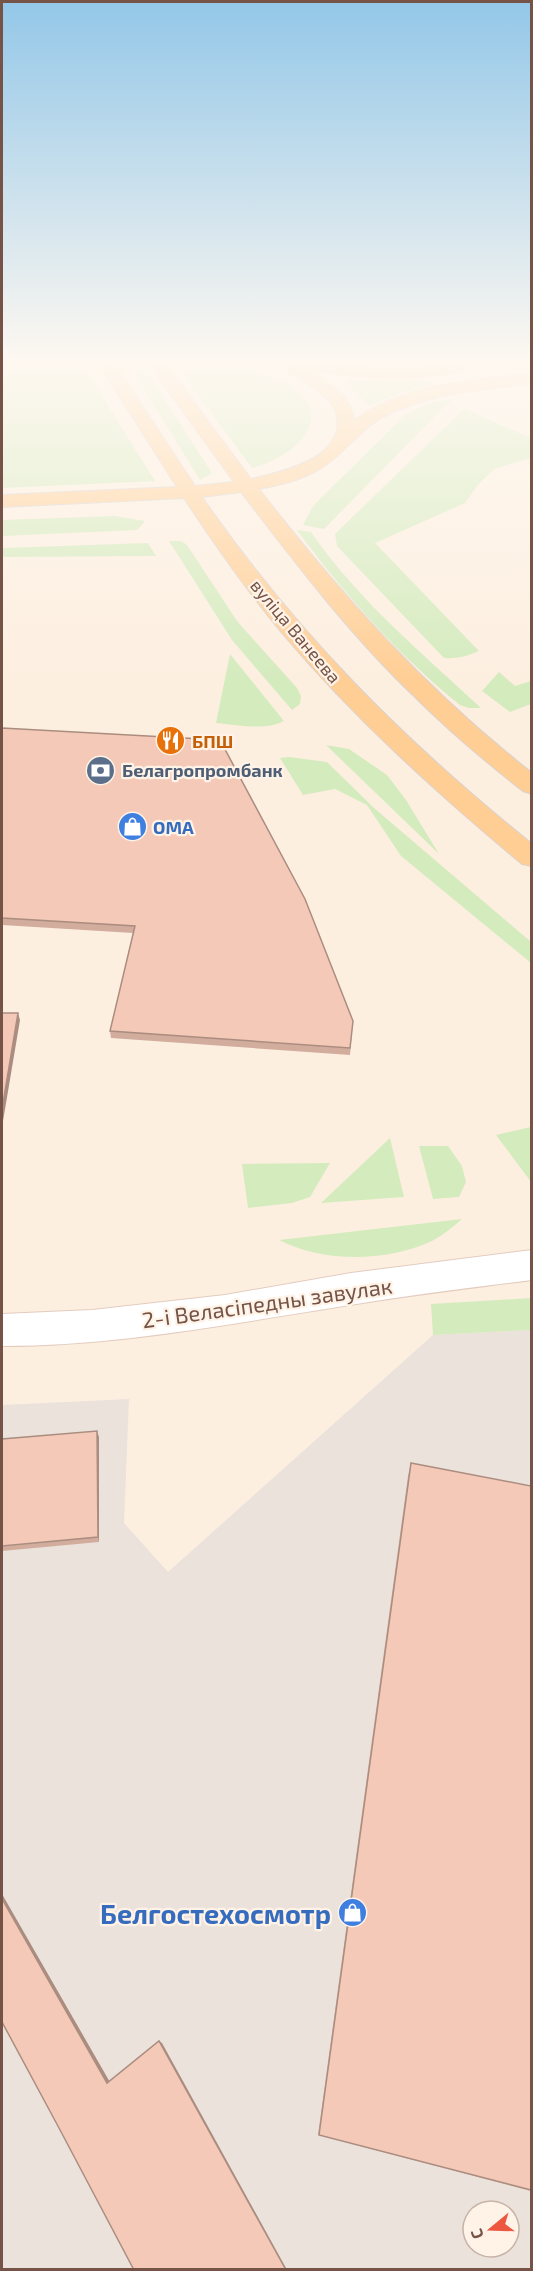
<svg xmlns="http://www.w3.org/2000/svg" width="533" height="2271" font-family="'Exo 2',sans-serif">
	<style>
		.industrial { fill: #ebe2dc; fill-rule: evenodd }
		.green { fill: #d4ebbe }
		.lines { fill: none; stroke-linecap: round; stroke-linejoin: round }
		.minor-casing { stroke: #e3ccbf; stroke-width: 2 }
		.primary-casing { stroke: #dbd2cf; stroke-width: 2 }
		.minor { fill: #fff; fill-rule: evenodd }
		.primary { fill: #ffce95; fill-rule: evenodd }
		.wall { fill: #d2ad9d }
		.shaded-wall { fill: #ab8d80 }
		.building { fill: #f4c9b7; stroke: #ab8d80; stroke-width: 1.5 }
		.labels { text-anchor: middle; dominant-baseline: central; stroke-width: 4.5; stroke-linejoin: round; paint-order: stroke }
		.far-street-label { font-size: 18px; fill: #755346; stroke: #fff3e7 }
		.far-food-label { font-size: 18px; font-weight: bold; fill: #c56008; stroke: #fff3e7; text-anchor: start }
		.far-service-label { font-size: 18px; font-weight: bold; fill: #4e5e75; stroke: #fff3e7; text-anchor: start }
		.far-shop-label { font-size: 18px; font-weight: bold; fill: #366cbe; stroke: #fff3e7; text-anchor: start }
		.street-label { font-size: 22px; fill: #755346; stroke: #fff3e7 }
		.near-shop-label { font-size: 27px; font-weight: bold; fill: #366cbe; stroke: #fff3e7; text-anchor: end }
	</style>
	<rect width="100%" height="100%" fill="#fdefe0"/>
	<path class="industrial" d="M531 1330V2269L2 2270V1405L129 1399 124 1523 168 1572 433 1335ZM473 2211H509V2247H473Z"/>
	<path class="green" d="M175 363C208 363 240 365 271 377 342 406 308 452 252 468Z
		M82 364 155 481 2 488V366Z
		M142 364 212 473 200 480 133 372Z
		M345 380 428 381 433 384 402 392 368 406Z
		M452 399 324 529 303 525 313 506 406 414 433 402Z
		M464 409 531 438V458L494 469 477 486 465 503 375 543 479 651C467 656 458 659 444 658L337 546 335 534Z
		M114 516 145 521 137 530 2 536V520Z
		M297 530 311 532C357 599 422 653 481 708H469L460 705C398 655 344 594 297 530Z
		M169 541H181L187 545 237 621 297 688 301 696 300 704 292 710 232 640Z
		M148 543 156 556 2 557V548Z
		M230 654 284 721C264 731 238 725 216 723Z
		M499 672 515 686 531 681V704L510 712 482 691Z
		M326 745 349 749 387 775 406 800 439 854Z
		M289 757 327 762 374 808 531 942V963L401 856 367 805 335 789 303 795 280 758Z
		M531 1127H532L531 1182 496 1135Z
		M390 1138 404 1197 321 1203Z
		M419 1146H448L462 1166 466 1182 459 1197 433 1199Z
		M330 1163 310 1197 292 1203 248 1208 242 1164Z
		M462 1219C453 1227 443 1235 432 1241 386 1262 324 1263 279 1240Z
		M531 1298V1330L433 1335 431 1304Z"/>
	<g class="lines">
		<defs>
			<path id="minor" d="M532 1250V1280C471 1288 410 1295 350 1305 235 1323 119 1346 2 1346V1314L92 1310 225 1295 351 1273Z"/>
			<path id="primary" d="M98 363H114L195 486 234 482 148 363H165L251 479C279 473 344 458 337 418 336 412 334 406 330 402 319 389 303 381 288 373L286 370 291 366 289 363H327L397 369 460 363 467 368 459 373C407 380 357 379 305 369 327 381 350 394 355 420 404 383 473 381 532 373V383C480 390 426 393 380 419 361 430 348 448 331 461 311 478 284 484 259 489 342 596 425 689 532 773V794L523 791C486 762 450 732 416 698 351 636 296 564 241 492L202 497C296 633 403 740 532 844V866L522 864C437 793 355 719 283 634 247 591 215 545 184 498L2 507V495L177 487Z"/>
		</defs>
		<use href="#minor" class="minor-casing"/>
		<use href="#primary" class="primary-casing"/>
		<use href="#minor" class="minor"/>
		<use href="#primary" class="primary"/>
	</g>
	<path class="wall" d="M2 728 353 1021 350 1055 111 1038 110 1031 133 933 2 925Z
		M99 1437V1542L2 1551V1439Z
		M411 1463 531 2191 318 2135 408 1476Z"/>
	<path class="shaded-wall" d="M18 1013 20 1020 2 1127V1109Z
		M97 1431 99 1437V1542L98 1537Z
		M2 1894 111 2084 107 2083 2 1899Z
		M159 2041 162 2043 287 2270H286Z"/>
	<path class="building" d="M2 728 220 740 305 899 353 1021 350 1048 110 1031 135 926 2 918Z
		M2 1013H18L2 1109Z
		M97 1431 98 1537 2 1546V1439Z
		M411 1463 531 1486V2190L319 2135Z
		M2 1899 107 2083 159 2041 286 2270H134L59 2128 2 2022Z"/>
	<linearGradient id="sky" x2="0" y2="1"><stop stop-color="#93c7e8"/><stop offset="0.53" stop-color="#fef8f1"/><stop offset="1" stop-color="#fef8f1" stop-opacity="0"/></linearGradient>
	<rect width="533" height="681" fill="url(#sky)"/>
	<defs>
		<symbol id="restaurant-disc" viewBox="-11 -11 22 22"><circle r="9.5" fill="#e8710a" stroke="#fff3e7"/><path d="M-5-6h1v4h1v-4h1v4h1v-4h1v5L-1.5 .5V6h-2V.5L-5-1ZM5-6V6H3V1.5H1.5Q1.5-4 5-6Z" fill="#fff"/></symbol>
		<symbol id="bank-disc" viewBox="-11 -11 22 22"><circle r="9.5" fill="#5c6f8a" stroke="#fff3e7"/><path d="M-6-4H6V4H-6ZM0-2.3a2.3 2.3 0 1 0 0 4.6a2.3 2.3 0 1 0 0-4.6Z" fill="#fff"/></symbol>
		<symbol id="shop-disc" viewBox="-11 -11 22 22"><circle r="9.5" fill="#3f7fe0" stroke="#fff3e7"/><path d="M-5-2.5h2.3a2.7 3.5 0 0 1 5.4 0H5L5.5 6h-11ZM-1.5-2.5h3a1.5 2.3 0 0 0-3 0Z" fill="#fff"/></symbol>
	</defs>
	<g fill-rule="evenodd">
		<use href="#restaurant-disc" x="154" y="724" width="33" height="33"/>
		<use href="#bank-disc" x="84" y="754" width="33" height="33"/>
		<use href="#shop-disc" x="116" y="810" width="33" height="33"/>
		<use href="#shop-disc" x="336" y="1896" width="33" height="33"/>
	</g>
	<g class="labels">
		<g class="far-street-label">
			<text transform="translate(296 631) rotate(50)">вуліца Ванеева</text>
		</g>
		<g class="far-food-label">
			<text x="192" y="741">БПШ</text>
		</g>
		<g class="far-service-label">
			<text x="122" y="770">Белагропромбанк</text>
		</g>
		<g class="far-shop-label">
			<text x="153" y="827">ОМА</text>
		</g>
		<g class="street-label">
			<text transform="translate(267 1302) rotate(-8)">2-і Веласіпедны завулак</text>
		</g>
		<g class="near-shop-label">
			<text x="331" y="1913">Белгостехосмотр</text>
		</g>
	</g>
	<rect width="533" height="2271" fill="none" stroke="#755346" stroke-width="6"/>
	<g transform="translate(491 2229) rotate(251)"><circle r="28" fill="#fff3e7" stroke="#c8b3a7" stroke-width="1.5"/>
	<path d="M0-4.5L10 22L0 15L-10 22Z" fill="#ed563f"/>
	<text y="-9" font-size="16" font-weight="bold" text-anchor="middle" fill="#755346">С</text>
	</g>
</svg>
